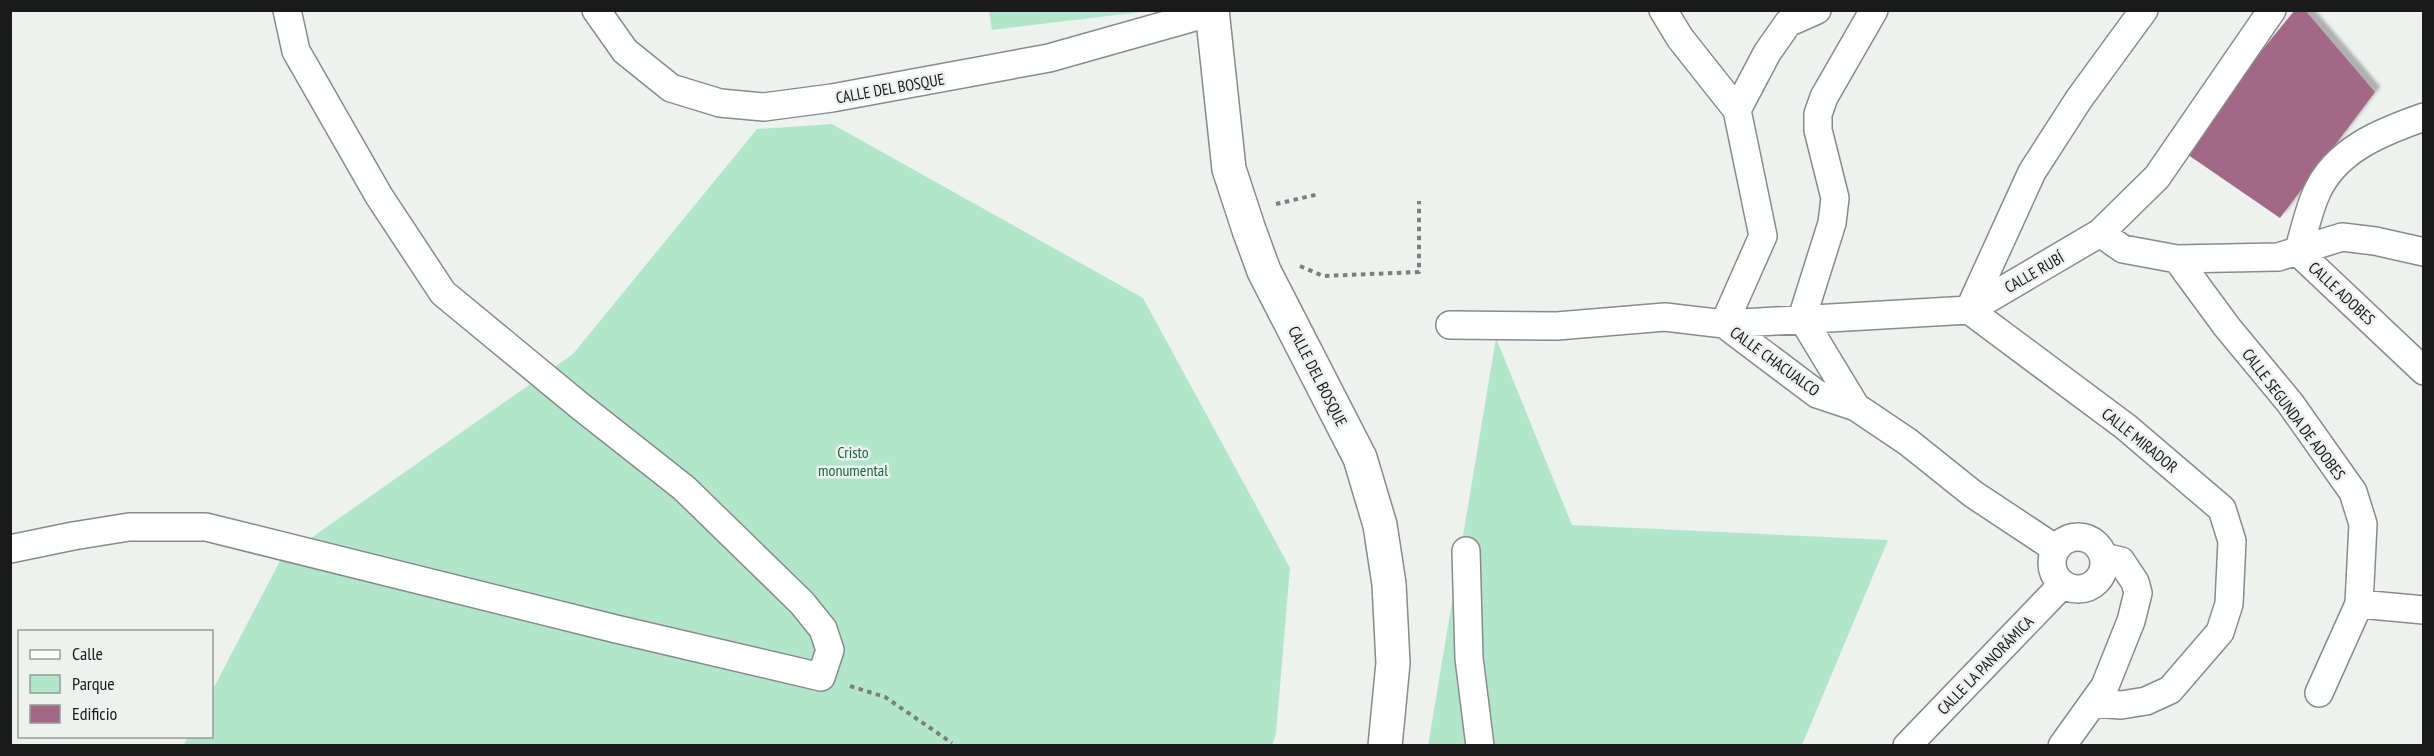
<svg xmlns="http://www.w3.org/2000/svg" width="2434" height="756" font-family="'PT Sans Narrow',sans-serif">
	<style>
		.green { fill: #b2e6ca }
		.building { fill: #a36885; filter: url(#shadow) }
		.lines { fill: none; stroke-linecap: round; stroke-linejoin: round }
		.minor-casing { stroke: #878b89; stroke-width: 30 }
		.tertiary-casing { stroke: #878b89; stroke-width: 36 }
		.path { stroke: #7b7e7c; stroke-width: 4; stroke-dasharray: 4.5 4.5; stroke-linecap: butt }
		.minor { stroke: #fff; stroke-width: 27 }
		.tertiary { stroke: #fff; stroke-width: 33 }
		.labels { text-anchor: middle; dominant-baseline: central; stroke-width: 5; stroke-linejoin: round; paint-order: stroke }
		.street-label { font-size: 16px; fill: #191a19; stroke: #edf2ef }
		.park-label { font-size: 16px; fill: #166544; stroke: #edf2ef }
	</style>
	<defs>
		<filter id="shadow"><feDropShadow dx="5.5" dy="-5.5" stdDeviation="1.5" flood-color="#0004"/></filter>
	</defs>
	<rect width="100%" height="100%" fill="#edf2ef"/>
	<path class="green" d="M989 11V10L1150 11 992 30Z
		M832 124 1143 298 1290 568 1276 734 1272 745 183 746 188 737 212 736V691L281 559 573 354 757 129Z
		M1496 338 1572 525 1888 540 1802 745 1428 746Z"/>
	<path class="building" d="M2295 10H2305L2375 92 2280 218 2181 150Z"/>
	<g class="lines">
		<defs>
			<path id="minor" d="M596 10 625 51 671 88 720 103 764 107 832 98 1049 58 1212 12
				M1663 10 1680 38 1737 110 1763 236 1724 324 1817 394 1856 407 1908 442 1973 494 2056 549
				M1737 110 1767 53 1788 23 1817 10
				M2100 233 2123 249 2177 259 2227 327 2290 403 2353 492 2363 524 2359 604 2319 693
				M2298 252C2304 233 2308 212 2316 194 2335 150 2381 132 2424 117
				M2298 252 2424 371
				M2177 259 2278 257 2342 237 2375 241 2424 252
				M1969 310 2126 427 2222 509 2232 541 2229 604 2220 632 2170 690 2146 701 2121 705 2093 703
				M1969 310 2032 172 2079 99 2144 10
				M1450 325 1557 326 1665 317 1724 324 1969 310 2100 233 2157 177 2272 10
				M1856 407 1802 318 1832 223 1835 198 1818 130V114L1824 97 1874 10
				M2052 563a26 26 0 1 1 52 0a26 26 0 1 1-52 0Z
				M10 549 73 536 129 527H206L616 629 821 677 830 650 823 629 802 603 684 488 580 406 443 293 379 196 296 51 287 10
				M1466 551 1469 658 1480 746
				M2359 604 2424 610
				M1907 746 2063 584
				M2062 746 2105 686 2131 621 2138 593 2135 582 2121 561 2104 557"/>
			<path id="tertiary" d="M1212 10 1229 169 1249 230 1264 271 1360 458 1380 525 1389 584 1393 663 1385 746"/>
		</defs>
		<use href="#minor" class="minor-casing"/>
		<use href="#tertiary" class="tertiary-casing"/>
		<path class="path" d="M1276 204 1319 194
			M1300 266 1323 276 1419 272V201
			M850 686 885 697 952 743"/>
		<use href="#minor" class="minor"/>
		<use href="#tertiary" class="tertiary"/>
	</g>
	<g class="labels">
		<g class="street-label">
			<text transform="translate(890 88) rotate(-10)">CALLE DEL BOSQUE</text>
			<text transform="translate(2034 272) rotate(-30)">CALLE RUBÍ</text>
			<text transform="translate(2342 293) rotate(43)">CALLE ADOBES</text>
			<text transform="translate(1775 361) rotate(36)">CALLE CHACUALCO</text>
			<text transform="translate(1318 376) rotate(63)">CALLE DEL BOSQUE</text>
			<text transform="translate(2294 414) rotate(53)">CALLE SEGUNDA DE ADOBES</text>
			<text transform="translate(2140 440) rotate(39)">CALLE MIRADOR</text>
			<text transform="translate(1985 665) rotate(-46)">CALLE LA PANORÁMICA</text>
		</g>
		<g class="park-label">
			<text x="853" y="452">Cristo<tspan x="853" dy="18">monumental</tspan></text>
		</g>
	</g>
	<rect width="2434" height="756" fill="none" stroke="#191a19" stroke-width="24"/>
	<rect x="18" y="630" width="195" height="108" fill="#edf2ef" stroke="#989c99" stroke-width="1.5"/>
	<rect x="30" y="650" width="30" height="9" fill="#ffffff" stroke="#989c99" stroke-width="1.5"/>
	<text x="72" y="660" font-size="18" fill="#191a19">Calle</text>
	<rect x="30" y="675" width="30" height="18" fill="#b2e6ca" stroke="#989c99" stroke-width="1.5"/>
	<text x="72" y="690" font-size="18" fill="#191a19">Parque</text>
	<rect x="30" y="705" width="30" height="18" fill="#a36885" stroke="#989c99" stroke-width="1.5"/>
	<text x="72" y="720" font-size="18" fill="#191a19">Edificio</text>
</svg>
